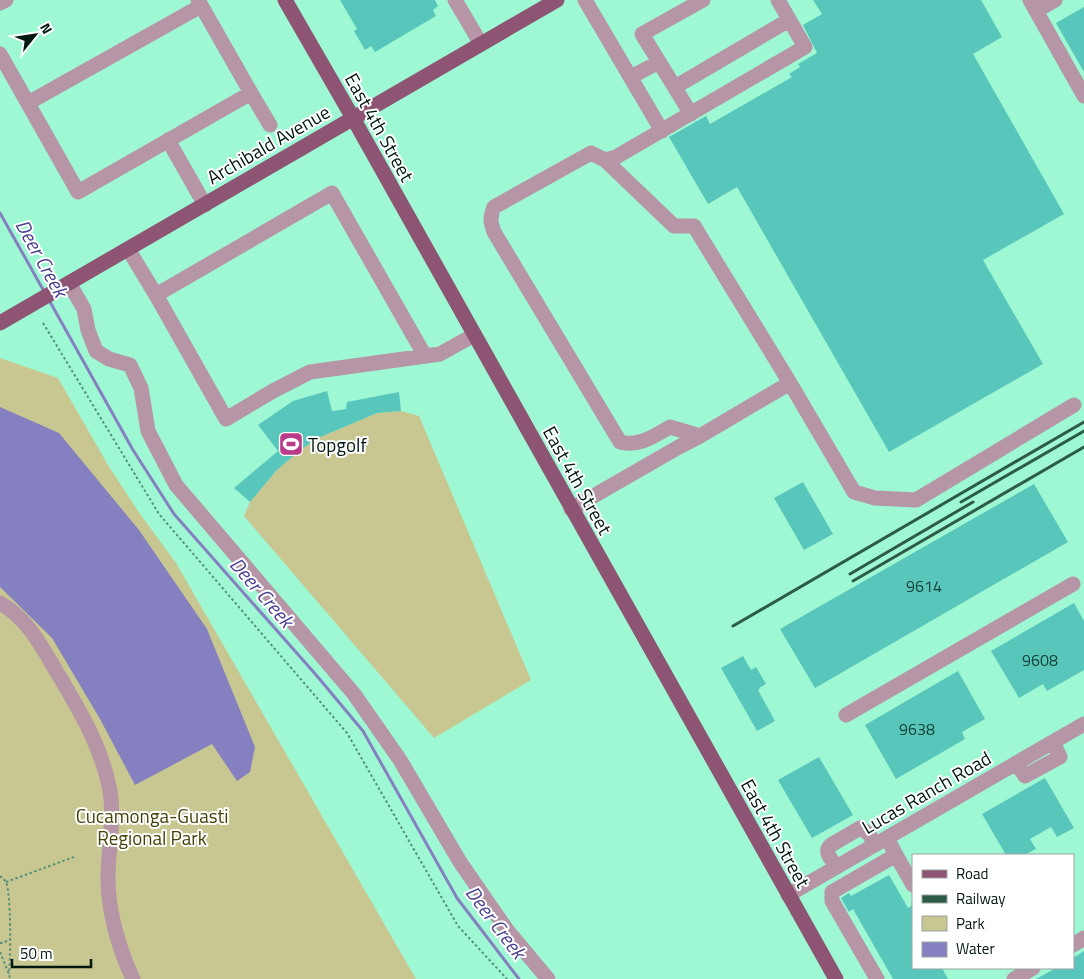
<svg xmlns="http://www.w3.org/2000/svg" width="1084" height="979" font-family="'Titillium Web',sans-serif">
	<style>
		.green { fill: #c9c791 }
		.water { fill: #8581c1 }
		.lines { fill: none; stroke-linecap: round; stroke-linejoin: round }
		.stream { stroke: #8581c1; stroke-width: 3 }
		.building { fill: #59c6bb }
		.path { stroke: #559179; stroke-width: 2; stroke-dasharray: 2.5 2.5; stroke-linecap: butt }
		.minor { stroke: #b695a6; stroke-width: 15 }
		.major { stroke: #8d5473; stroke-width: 15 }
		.rail { stroke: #2e5a48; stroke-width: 3 }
		.labels { text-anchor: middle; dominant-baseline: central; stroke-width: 4; stroke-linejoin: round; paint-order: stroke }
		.number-label { font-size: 16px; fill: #16443a }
		.street-label { font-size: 19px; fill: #00180f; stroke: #fff }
		.poi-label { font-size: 19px; fill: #00180f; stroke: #fff; text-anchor: start }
		.park-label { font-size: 19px; fill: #464308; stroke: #fff }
		.water-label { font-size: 20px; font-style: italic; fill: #4c418f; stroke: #fff }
	</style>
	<rect width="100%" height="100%" fill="#9ef8d3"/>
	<path class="green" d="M0 358 58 378 108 465 138 511 176 563 416 979H0Z
		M401 411 419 416 531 680 434 738 244 516 250 502 276 471 299 451 318 438 377 413Z"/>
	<path class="water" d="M0 407 59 433 139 530 207 629 255 747 250 772 237 781 212 744 135 785 100 719 52 638 0 587Z"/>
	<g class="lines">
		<path class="stream" d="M0 213 45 293
			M49 300 133 450 174 514 317 676 363 731 457 898 519 979"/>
	</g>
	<path class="building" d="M340 0H435L438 6 433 10 436 16 375 52 371 46 365 50 354 31 357 29Z
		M813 0H981L1002 37 973 54 1064 214 983 260 1043 364 889 452 737 187 708 204 669 137 706 116 710 124 792 77 789 74 800 67 798 64 817 53 803 25 822 14Z
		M1084 7V72L1056 23Z
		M327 391 332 411 346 409 347 402 399 392 401 411 377 413 318 438 299 451 276 471 250 502 234 488 278 451 258 425 293 401Z
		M803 482 833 534 804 550 774 498Z
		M1034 484 1068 542 815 688 780 629Z
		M1074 603 1084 621V670L1047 691 1043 684 1019 698 991 651Z
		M743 656 751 670 756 667 766 684 759 688 760 689 758 690 775 721 757 731 721 668Z
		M958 671 985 719 962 732 965 739 896 779 865 725Z
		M819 757 853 815 812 838 778 780Z
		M1045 778 1074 828 1057 837 1051 827 1030 839 1036 849 1024 855H1006L982 814Z
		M889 875 908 908 913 905V968H942L948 979H893L853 909 849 912 841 898 849 893 851 896Z
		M1084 951V979H1036L1056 968H1073V958Z"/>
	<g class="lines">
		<path class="path" d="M43 323 159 514 347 733 458 926 507 979
			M0 876C2 878 4 879 6 882 11 892 11 959 9 974
			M6 882 74 857
			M0 943H4L9 939
			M0 952 9 974 10 979"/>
		<path class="minor" d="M455 0 481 44
			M585 0 662 131
			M1030 0 1084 96
			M0 3 6 0
			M1036 11 1055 0
			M0 54 78 192 251 93 198 0
			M631 77 659 62
			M675 87 789 20
			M251 93 270 125
			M28 103 201 6
			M691 114 642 34 703 0
			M168 140 205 205
			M605 160 674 226H694L790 383 700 436 670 427C654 436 639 447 620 442L494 232C490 221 490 218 494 207L591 153 605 160 616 157 805 47 778 0
			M128 249 156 295 226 419 273 391 310 372 440 354 474 335
			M69 283 84 309 88 330 96 351 109 359 130 365 141 388 148 431 176 485 354 694 400 760 460 862 507 930 548 979
			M156 295 332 193 425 356
			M790 383 854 492 875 498 916 500 1074 405
			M571 509 677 448 700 436
			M0 603C26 617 41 645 55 669 77 706 100 743 109 786 115 811 109 846 108 873 107 908 118 947 133 979
			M846 715 1073 584
			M1016 763 1025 776 1060 757 1053 742
			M896 855 913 885
			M837 867C832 860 823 852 831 845L860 828 869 834 875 845
			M788 895 1084 724
			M1073 945 1084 938
			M877 979 832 901V892L896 855 887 838
			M1014 979 1033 968"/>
		<path class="major" d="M285 0 353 118 836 979
			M0 323 557 0"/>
		<path class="rail" d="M961 502 1084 431
			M850 574 973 502
			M853 581 1084 447
			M733 626 1084 422"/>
	</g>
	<defs>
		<symbol id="stadium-square" viewBox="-11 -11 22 22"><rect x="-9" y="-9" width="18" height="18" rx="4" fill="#b93b89" stroke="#fff"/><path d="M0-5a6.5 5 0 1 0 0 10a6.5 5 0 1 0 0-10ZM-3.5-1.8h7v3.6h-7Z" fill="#fff"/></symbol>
	</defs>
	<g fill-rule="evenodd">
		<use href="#stadium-square" x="277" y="430" width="28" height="28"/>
	</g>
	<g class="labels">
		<g class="number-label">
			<text x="924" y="586">9614</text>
			<text x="1040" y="660">9608</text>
			<text x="917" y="729">9638</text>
		</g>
		<g class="street-label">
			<text transform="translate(380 127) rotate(61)">East 4th Street</text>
			<text transform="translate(268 144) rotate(-30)">Archibald Avenue</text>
			<text transform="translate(578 480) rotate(61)">East 4th Street</text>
			<text transform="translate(926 792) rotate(-30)">Lucas Ranch Road</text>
			<text transform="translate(776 833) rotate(61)">East 4th Street</text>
		</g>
		<g class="poi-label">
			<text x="308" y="444">Topgolf</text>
		</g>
		<g class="park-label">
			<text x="152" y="815">Cucamonga-Guasti<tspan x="152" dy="22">Regional Park</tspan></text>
		</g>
		<g class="water-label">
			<text transform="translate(42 258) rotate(61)">Deer Creek</text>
			<text transform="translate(262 592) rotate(49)">Deer Creek</text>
			<text transform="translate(496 922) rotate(53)">Deer Creek</text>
		</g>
	</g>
	<rect x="912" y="854" width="162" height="115" fill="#ffffff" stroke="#99a39f"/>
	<rect x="922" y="870" width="25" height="8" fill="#8d5473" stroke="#99a39f"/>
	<text x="956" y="879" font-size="15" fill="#00180f">Road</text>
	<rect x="922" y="895" width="25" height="8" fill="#2e5a48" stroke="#99a39f"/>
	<text x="956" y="904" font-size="15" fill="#00180f">Railway</text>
	<rect x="922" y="916" width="25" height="15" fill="#c9c791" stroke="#99a39f"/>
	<text x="956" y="929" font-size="15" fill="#00180f">Park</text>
	<rect x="922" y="942" width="25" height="15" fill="#8581c1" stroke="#99a39f"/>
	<text x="956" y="954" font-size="15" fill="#00180f">Water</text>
	<g transform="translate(35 35) rotate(60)" stroke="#ffffff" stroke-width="4" paint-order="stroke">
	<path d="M0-4L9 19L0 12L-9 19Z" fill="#00180f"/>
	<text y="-8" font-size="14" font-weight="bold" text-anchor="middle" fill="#00180f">N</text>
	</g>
	<path d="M12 959v8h79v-8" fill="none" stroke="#00180f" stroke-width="2.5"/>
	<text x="20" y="959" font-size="15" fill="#00180f" stroke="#ffffff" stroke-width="4" paint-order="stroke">50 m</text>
</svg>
